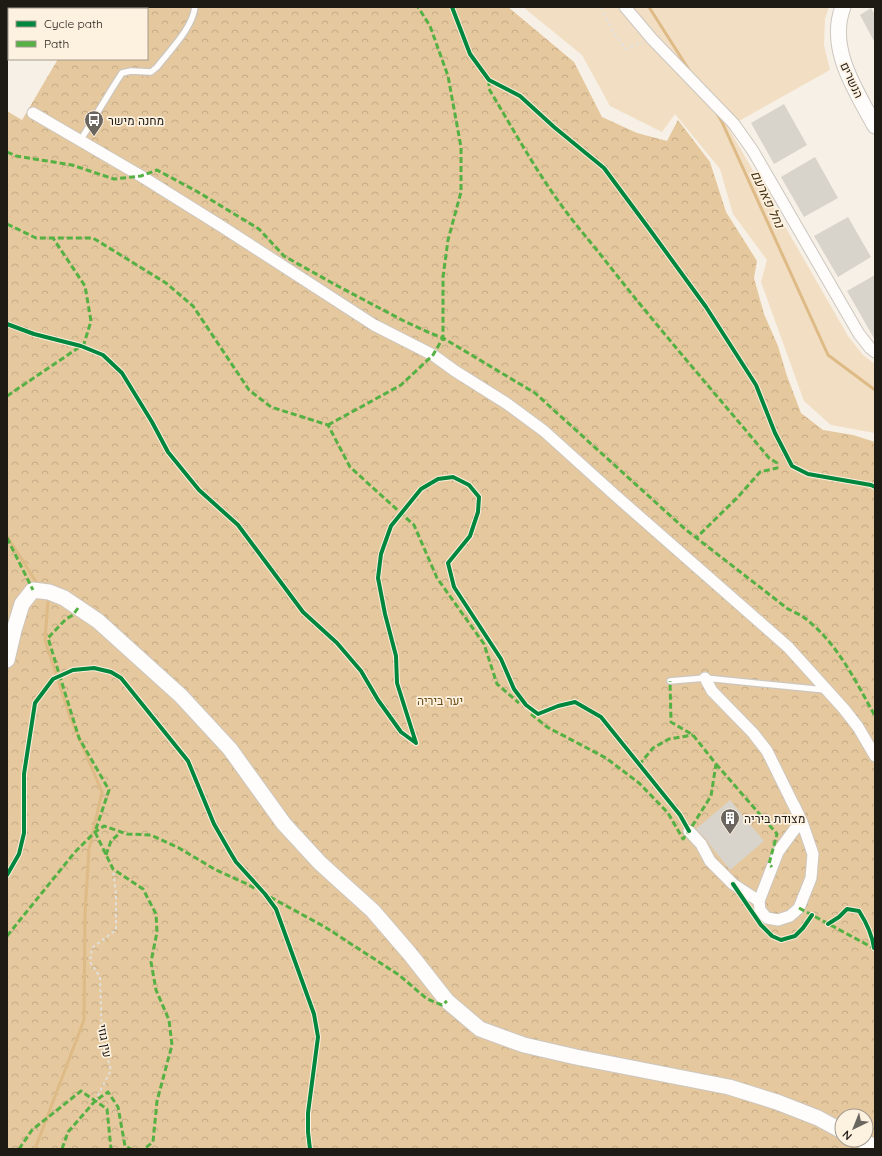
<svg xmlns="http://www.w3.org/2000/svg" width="882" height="1156" font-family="Quicksand,Heebo,sans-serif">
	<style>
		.green { fill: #f2dec3 }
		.forest { fill: url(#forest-crowns); fill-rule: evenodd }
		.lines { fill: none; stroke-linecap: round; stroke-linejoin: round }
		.stream { stroke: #debb86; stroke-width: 3 }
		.building { fill: #d8d3cb }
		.lane-casing { stroke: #ccc6bf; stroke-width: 8 }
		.street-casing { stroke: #ccc6bf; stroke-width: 13 }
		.secondary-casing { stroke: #ccc6bf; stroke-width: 17 }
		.path { stroke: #e1dfdc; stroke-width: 2; stroke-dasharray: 3 3; stroke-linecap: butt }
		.lane { stroke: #fefdfb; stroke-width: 5.5 }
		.street { stroke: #fefdfb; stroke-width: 11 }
		.secondary { stroke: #fefdfb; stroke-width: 15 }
		.quiet { stroke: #55b144; stroke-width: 3; stroke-dasharray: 6 3; stroke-linecap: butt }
		.cycleway-casing { stroke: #fdf1e0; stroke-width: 6 }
		.cycleway { stroke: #00873e; stroke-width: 4 }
		.labels { text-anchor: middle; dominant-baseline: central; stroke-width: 3.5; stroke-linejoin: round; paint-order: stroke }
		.street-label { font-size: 12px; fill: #1e1a14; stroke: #fdf1e0 }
		.poi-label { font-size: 12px; fill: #1e1a14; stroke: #fdf1e0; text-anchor: start }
		.park-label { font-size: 12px; fill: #6c4c15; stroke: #fdf1e0 }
		.water-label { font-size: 13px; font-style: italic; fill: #443010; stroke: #fdf1e0 }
	</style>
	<defs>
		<pattern id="forest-crowns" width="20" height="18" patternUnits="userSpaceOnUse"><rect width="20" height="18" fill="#e5c89d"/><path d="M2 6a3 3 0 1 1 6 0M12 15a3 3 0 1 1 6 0" fill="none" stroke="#c4ab86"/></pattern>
	</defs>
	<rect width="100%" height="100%" fill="#f7f0e6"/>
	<path class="green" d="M523 7H829L825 19 824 45 830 70 728 127 848 336 863 355 875 364V433L831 425 804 401 761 282 767 260 733 214 720 169 675 114 662 132 610 106 582 55Z"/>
	<path class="forest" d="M89 7H508L574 62 602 117 637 133 667 141 678 120 710 162 726 212 757 261 754 278 764 314 778 346 787 376 801 413 823 430 853 435 875 442V1149H7V111L22 120 58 59H147V9H88ZM842 1116H866V1140H842Z"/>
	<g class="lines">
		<path class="stream" d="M649 7 689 70
			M716 112 722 122 828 355 875 390
			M7 536 38 585
			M35 1149 84 1020 85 913 89 849 102 792 70 717 45 640 48 600 46 596"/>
	</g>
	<path class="building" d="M871 8 875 15V43L860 15Z
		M784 104 807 145 774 164 751 123Z
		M815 157 838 198 804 217 781 177Z
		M848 217 871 257 838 277 814 236Z
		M875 275V340L847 291Z
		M730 800 764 841 730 870 710 845 706 839 696 829Z"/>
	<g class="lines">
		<defs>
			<path id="lane" d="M80 141 113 87 122 73 131 71 151 72 157 67C170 50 192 29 195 7
				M670 681 705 678 825 690"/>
			<path id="street" d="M625 7 652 39 734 124 753 151 859 334 870 348 875 352
				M33 113 141 176 221 226 374 325 433 355 455 371 506 403 544 431 616 496 788 647 844 709 858 727 875 756
				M705 678 712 691 753 733 767 751 802 822 794 830 778 852 766 883 759 901 760 910 767 918 778 920 790 916 799 908 811 878 813 854 802 822 794 805
				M689 831 701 844 710 861 733 884 759 901"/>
			<path id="secondary" d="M843 7C827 48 856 91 875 126
				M7 660 14 630 22 604 33 590 49 592 64 598 98 621 181 696 230 749 284 824 320 863 373 911 410 954 447 1001 480 1029 524 1045 576 1057 729 1087 777 1102 818 1118 842 1131
				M861 1140 875 1147"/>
		</defs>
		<use href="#lane" class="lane-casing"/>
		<use href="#street" class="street-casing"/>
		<use href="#secondary" class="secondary-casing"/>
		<path class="path" d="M601 7 613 32 626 49 643 42
			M95 1101 111 1070 102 1039 100 977 90 962 92 948 116 930V895L113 869"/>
		<use href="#lane" class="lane"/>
		<use href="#street" class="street"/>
		<use href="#secondary" class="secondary"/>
		<path class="quiet" d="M489 80V89C512 127 533 166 559 202 573 222 589 240 604 259 657 327 714 392 769 458L777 463V468L760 472 737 498 696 538
			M7 152 16 156 72 165 114 179 141 176 157 170 198 192 259 229 284 256 334 284 402 320 430 333 443 338 535 393 685 529 788 609C794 612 801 615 806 619 838 644 856 682 875 716
			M7 224 36 238H93L166 283 193 306 249 390 271 407 328 425 350 467 414 525 437 578 484 644 497 684 519 703
			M7 396 84 344 91 321 85 286 53 238
			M328 425 401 385 433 355 443 338V277L448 240 461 192V147L448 76 430 26 418 7
			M7 538 33 590
			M78 608 73 615 66 619 48 638 79 738 109 790 95 832 113 869 143 889 156 914 157 932 151 962 156 990 169 1020 172 1045 157 1101 153 1142 144 1149
			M531 714 547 727 606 758 639 783 668 813 683 839 689 831 711 796 716 764 693 735 671 722 670 681
			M716 764 777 834 769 864 772 867
			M639 765 653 748 669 739 693 735
			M106 855 111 841 121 832
			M270 897 325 927 399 975 427 999 442 1005 447 1001
			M799 908 875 949
			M7 936 75 852 95 832 104 826 127 834 151 835 179 848 216 870 245 883 256 889
			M19 1149 32 1130 81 1091 107 1109 111 1149
			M62 1149 68 1132 95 1101 108 1092 118 1107 125 1146 131 1149"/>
		<defs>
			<path id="cycleway" d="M452 7 470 54 489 80 520 96 554 127 604 168 650 230 706 307 756 385 775 433 792 466 808 474 871 485 875 487
				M7 324 34 334 81 346 103 355 122 373 152 422 168 452 199 490 238 525 303 612 337 643 361 671 378 700 401 732 416 743 397 683 396 656 385 614 378 578 381 554 391 526 421 489 438 479 453 477 469 485 479 497 478 512 470 536 448 563 454 587 501 659 514 689 526 705 538 714 558 706 575 702 601 717 680 815 689 831
				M7 875 19 854 24 833V774L35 703 53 679 73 670 94 668 111 672 121 678 188 761 214 824 230 852 236 862 265 894 276 909 314 1014 318 1037 308 1113V1132L310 1149
				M733 884 761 925 772 936 781 940 795 936 803 928 812 915
				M828 924 839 917 847 909 859 911C866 922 872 934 874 948"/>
		</defs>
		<use href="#cycleway" class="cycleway-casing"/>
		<use href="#cycleway" class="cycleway"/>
	</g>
	<defs>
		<symbol id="bus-pin" viewBox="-11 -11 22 30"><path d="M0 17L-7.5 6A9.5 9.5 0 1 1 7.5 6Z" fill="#6a655e" stroke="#fdf1e0"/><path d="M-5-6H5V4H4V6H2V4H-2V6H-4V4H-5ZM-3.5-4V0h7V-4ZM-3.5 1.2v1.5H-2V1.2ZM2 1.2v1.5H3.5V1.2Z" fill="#fff"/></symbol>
		<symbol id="building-pin" viewBox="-11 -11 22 30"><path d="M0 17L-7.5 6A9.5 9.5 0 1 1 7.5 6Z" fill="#6a655e" stroke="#fdf1e0"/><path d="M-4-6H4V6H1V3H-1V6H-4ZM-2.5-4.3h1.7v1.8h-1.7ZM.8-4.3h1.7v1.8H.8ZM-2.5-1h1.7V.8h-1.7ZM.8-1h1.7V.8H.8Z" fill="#fff"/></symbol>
	</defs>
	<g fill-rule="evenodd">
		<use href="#bus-pin" x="83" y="109" width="22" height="30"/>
		<use href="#building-pin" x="719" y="807" width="22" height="30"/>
	</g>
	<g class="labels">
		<g class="street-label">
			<text transform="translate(852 80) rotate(65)">הנשרים</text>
			<text transform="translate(105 1041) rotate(80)">עין גוזי</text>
		</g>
		<g class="poi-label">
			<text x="108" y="120">מחנה מישר</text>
			<text x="744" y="818">מצודת ביריה</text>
		</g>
		<g class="park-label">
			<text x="440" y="700">יער ביריה</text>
		</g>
		<g class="water-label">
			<text transform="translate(768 199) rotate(65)">נחל פארעם</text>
		</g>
	</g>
	<rect width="882" height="1156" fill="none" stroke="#1e1a14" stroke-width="16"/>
	<rect x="8" y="8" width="140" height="52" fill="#fdf1e0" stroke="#a49b8e"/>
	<rect x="16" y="21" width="20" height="6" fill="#00873e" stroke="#a49b8e"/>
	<text x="44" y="28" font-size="12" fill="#1e1a14">Cycle path</text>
	<rect x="16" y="41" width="20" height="6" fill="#55b144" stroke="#a49b8e"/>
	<text x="44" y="48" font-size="12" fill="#1e1a14">Path</text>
	<g transform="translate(854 1128) rotate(223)"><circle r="19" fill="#fdf1e0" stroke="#a49b8e"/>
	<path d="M0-3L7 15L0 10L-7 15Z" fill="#6a655e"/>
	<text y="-6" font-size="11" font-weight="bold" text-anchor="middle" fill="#1e1a14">N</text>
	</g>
</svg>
